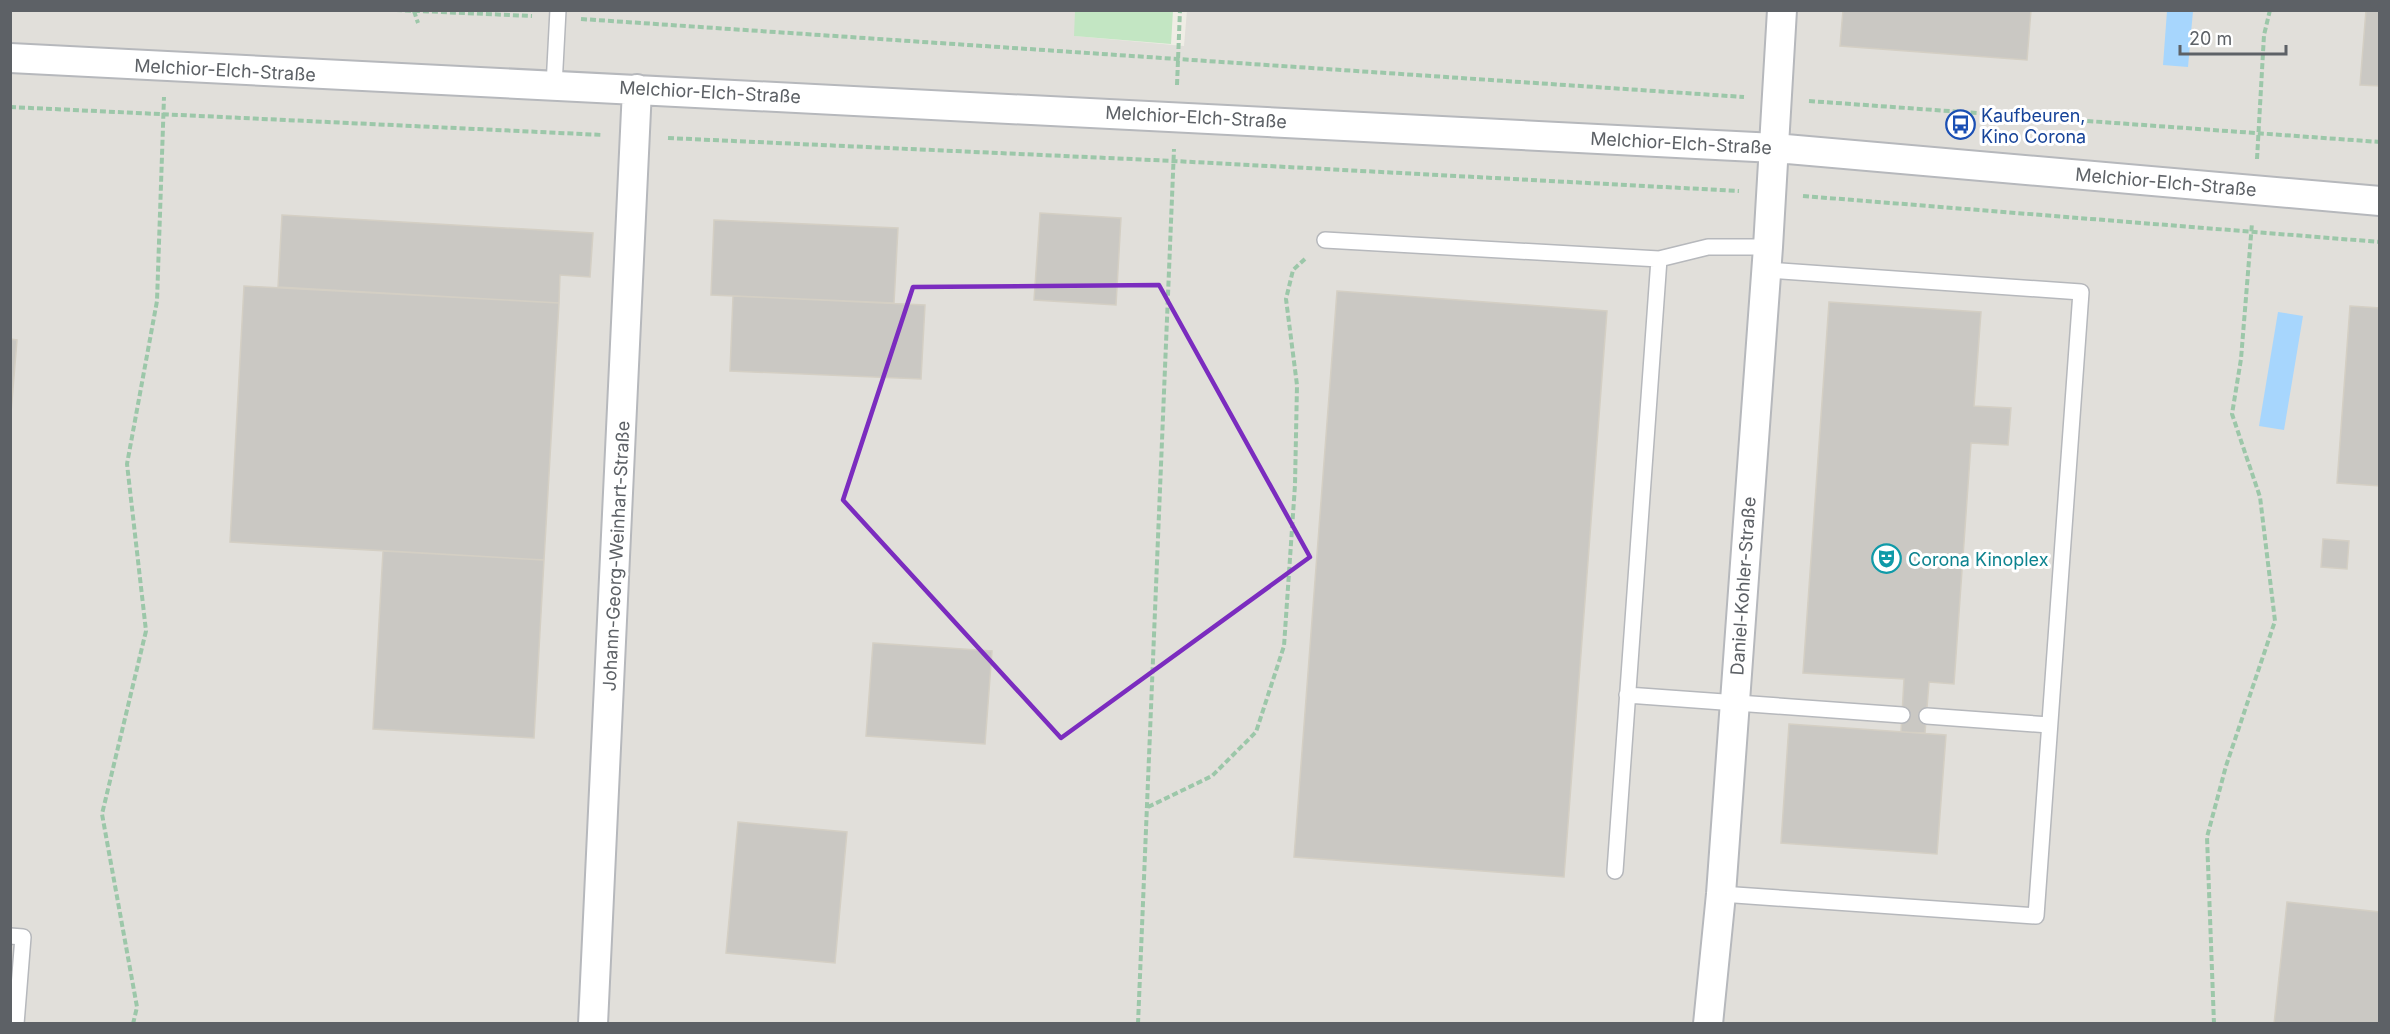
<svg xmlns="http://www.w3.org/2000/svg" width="2390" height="1034" font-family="Inter,sans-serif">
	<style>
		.industrial { fill: #e1dfda }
		.green { fill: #c3e6c3 }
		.water { fill: #a7d6fd }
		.building { fill: #cac8c3; stroke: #d4cfc4; stroke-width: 1.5 }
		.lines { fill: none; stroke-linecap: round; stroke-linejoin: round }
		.service-casing { stroke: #b6b8bc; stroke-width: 18 }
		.minor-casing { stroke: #b6b8bc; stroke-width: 32 }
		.path { stroke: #9cc7a9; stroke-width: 4; stroke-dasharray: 6 3; stroke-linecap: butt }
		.service { stroke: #fff; stroke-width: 15 }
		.minor { stroke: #fff; stroke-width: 28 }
		.marked { fill: none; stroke: #7b2cbf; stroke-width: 4.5; stroke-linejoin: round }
		.labels { text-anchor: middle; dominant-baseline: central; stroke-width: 6; stroke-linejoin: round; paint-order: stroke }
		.street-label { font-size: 18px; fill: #5d6166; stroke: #fff }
		.transit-label { font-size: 18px; fill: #164399; stroke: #fff; text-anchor: start }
		.culture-label { font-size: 18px; fill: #0d838f; stroke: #fff; text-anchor: start }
	</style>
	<rect width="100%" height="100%" fill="#efede5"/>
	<path class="industrial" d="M1075 10V36L1184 46 1187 10 2379 11V1023H11L10 11Z"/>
	<path class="green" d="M1075 11H1173L1171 44 1074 36Z"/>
	<path class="water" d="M2167 11H2193L2188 67 2163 65Z
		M2278 312 2303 316 2284 430 2259 426Z"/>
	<path class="building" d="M1843 10H2031L2027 60 1840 46Z
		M2366 10H2380V86L2360 85Z
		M1040 213 1121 218 1116 305 1034 300Z
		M282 215 593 233 590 277 560 275 559 303 278 287Z
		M714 220 898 228 894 303 711 295Z
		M244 286 559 303 544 560 230 542Z
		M1337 291 1607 311 1564 877 1294 857Z
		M733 296 925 305 921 379 730 371Z
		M1829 302 1981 312 1974 406 2011 408 2008 445 1971 443 1954 684 1929 682 1925 733 1901 732 1904 679 1803 673Z
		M2350 306 2380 308V486L2337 483Z
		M10 339 17 340 10 425Z
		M2323 539 2349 541 2347 569 2321 567Z
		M383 551 544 560 534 738 373 729Z
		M873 643 992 651 985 744 866 736Z
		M1789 724 1946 735 1937 854 1781 843Z
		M738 822 847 832 835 963 726 953Z
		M2287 902 2380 912V1024H2274Z"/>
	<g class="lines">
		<defs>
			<path id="service" d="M554 86 558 10
				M1325 240 1659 259 1708 247H1768
				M1627 695 1902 715
				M1927 716 2049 725
				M1615 871 1659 259
				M1721 894 2036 916 2081 292 1766 270
				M10 936 23 937 16 1024"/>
			<path id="minor" d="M10 58 1775 148 2380 201
				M593 1024 637 89
				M1708 1024 1721 894 1768 247 1782 10"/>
		</defs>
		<use href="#service" class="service-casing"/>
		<use href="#minor" class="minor-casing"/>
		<path class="path" d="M396 10 532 16
			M414 11 418 23
			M581 19 1744 97
			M1177 85 1180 10
			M1809 101 2380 142
			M10 107 603 135
			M1959 112 1960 125
			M668 138 1174 161 1739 191
			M2257 159 2264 35 2270 10
			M1803 196 2380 242
			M1148 807 1212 776 1256 732 1284 646 1295 485 1297 385 1286 299 1293 270 1307 257
			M133 1024 137 1007 102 814 146 631 127 464 157 301 164 97
			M1138 1024 1174 149
			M2214 1024 2207 837 2226 766 2275 621 2260 497 2232 414 2241 359 2252 223"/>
		<use href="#service" class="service"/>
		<use href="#minor" class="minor"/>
	</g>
	<path class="marked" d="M1159 285 1310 557 1061 738 843 500 913 287Z"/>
	<defs>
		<symbol id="bus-ring" viewBox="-11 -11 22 22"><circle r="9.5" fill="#fff" stroke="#1a4fb4" stroke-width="1.5"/><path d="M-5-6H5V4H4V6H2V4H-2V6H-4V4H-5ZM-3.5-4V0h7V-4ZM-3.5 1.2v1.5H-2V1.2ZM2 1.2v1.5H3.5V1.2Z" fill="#1a4fb4"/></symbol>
		<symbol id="theatre-ring" viewBox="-11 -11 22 22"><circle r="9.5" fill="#fff" stroke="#0f9aa8" stroke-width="1.5"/><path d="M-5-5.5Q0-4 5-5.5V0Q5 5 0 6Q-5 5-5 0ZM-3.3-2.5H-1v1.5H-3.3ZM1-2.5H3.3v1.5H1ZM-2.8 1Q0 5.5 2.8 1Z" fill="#0f9aa8"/></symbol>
	</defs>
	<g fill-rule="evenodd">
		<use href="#bus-ring" x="1944" y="108" width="33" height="33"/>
		<use href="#theatre-ring" x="1870" y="542" width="33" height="33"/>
	</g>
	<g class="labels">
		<g class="street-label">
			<text transform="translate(225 70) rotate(3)">Melchior-Elch-Straße</text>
			<text transform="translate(710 92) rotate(3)">Melchior-Elch-Straße</text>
			<text transform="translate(1196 117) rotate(3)">Melchior-Elch-Straße</text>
			<text transform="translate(1681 143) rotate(3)">Melchior-Elch-Straße</text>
			<text transform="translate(2166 182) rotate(5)">Melchior-Elch-Straße</text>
			<text transform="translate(616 556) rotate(-87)">Johann-Georg-Weinhart-Straße</text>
			<text transform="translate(1743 586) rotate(-86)">Daniel-Kohler-Straße</text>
		</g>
		<g class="transit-label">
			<text x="1981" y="115">Kaufbeuren,<tspan x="1981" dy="21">Kino Corona</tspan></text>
		</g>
		<g class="culture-label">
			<text x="1908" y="559">Corona Kinoplex</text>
		</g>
	</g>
	<rect width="2390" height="1034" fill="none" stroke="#5d6166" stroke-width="24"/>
	<path d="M2180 45v9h106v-9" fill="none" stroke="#5d6166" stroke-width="3"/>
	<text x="2189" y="45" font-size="18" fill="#5d6166" stroke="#ffffff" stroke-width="4.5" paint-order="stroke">20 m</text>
</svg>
